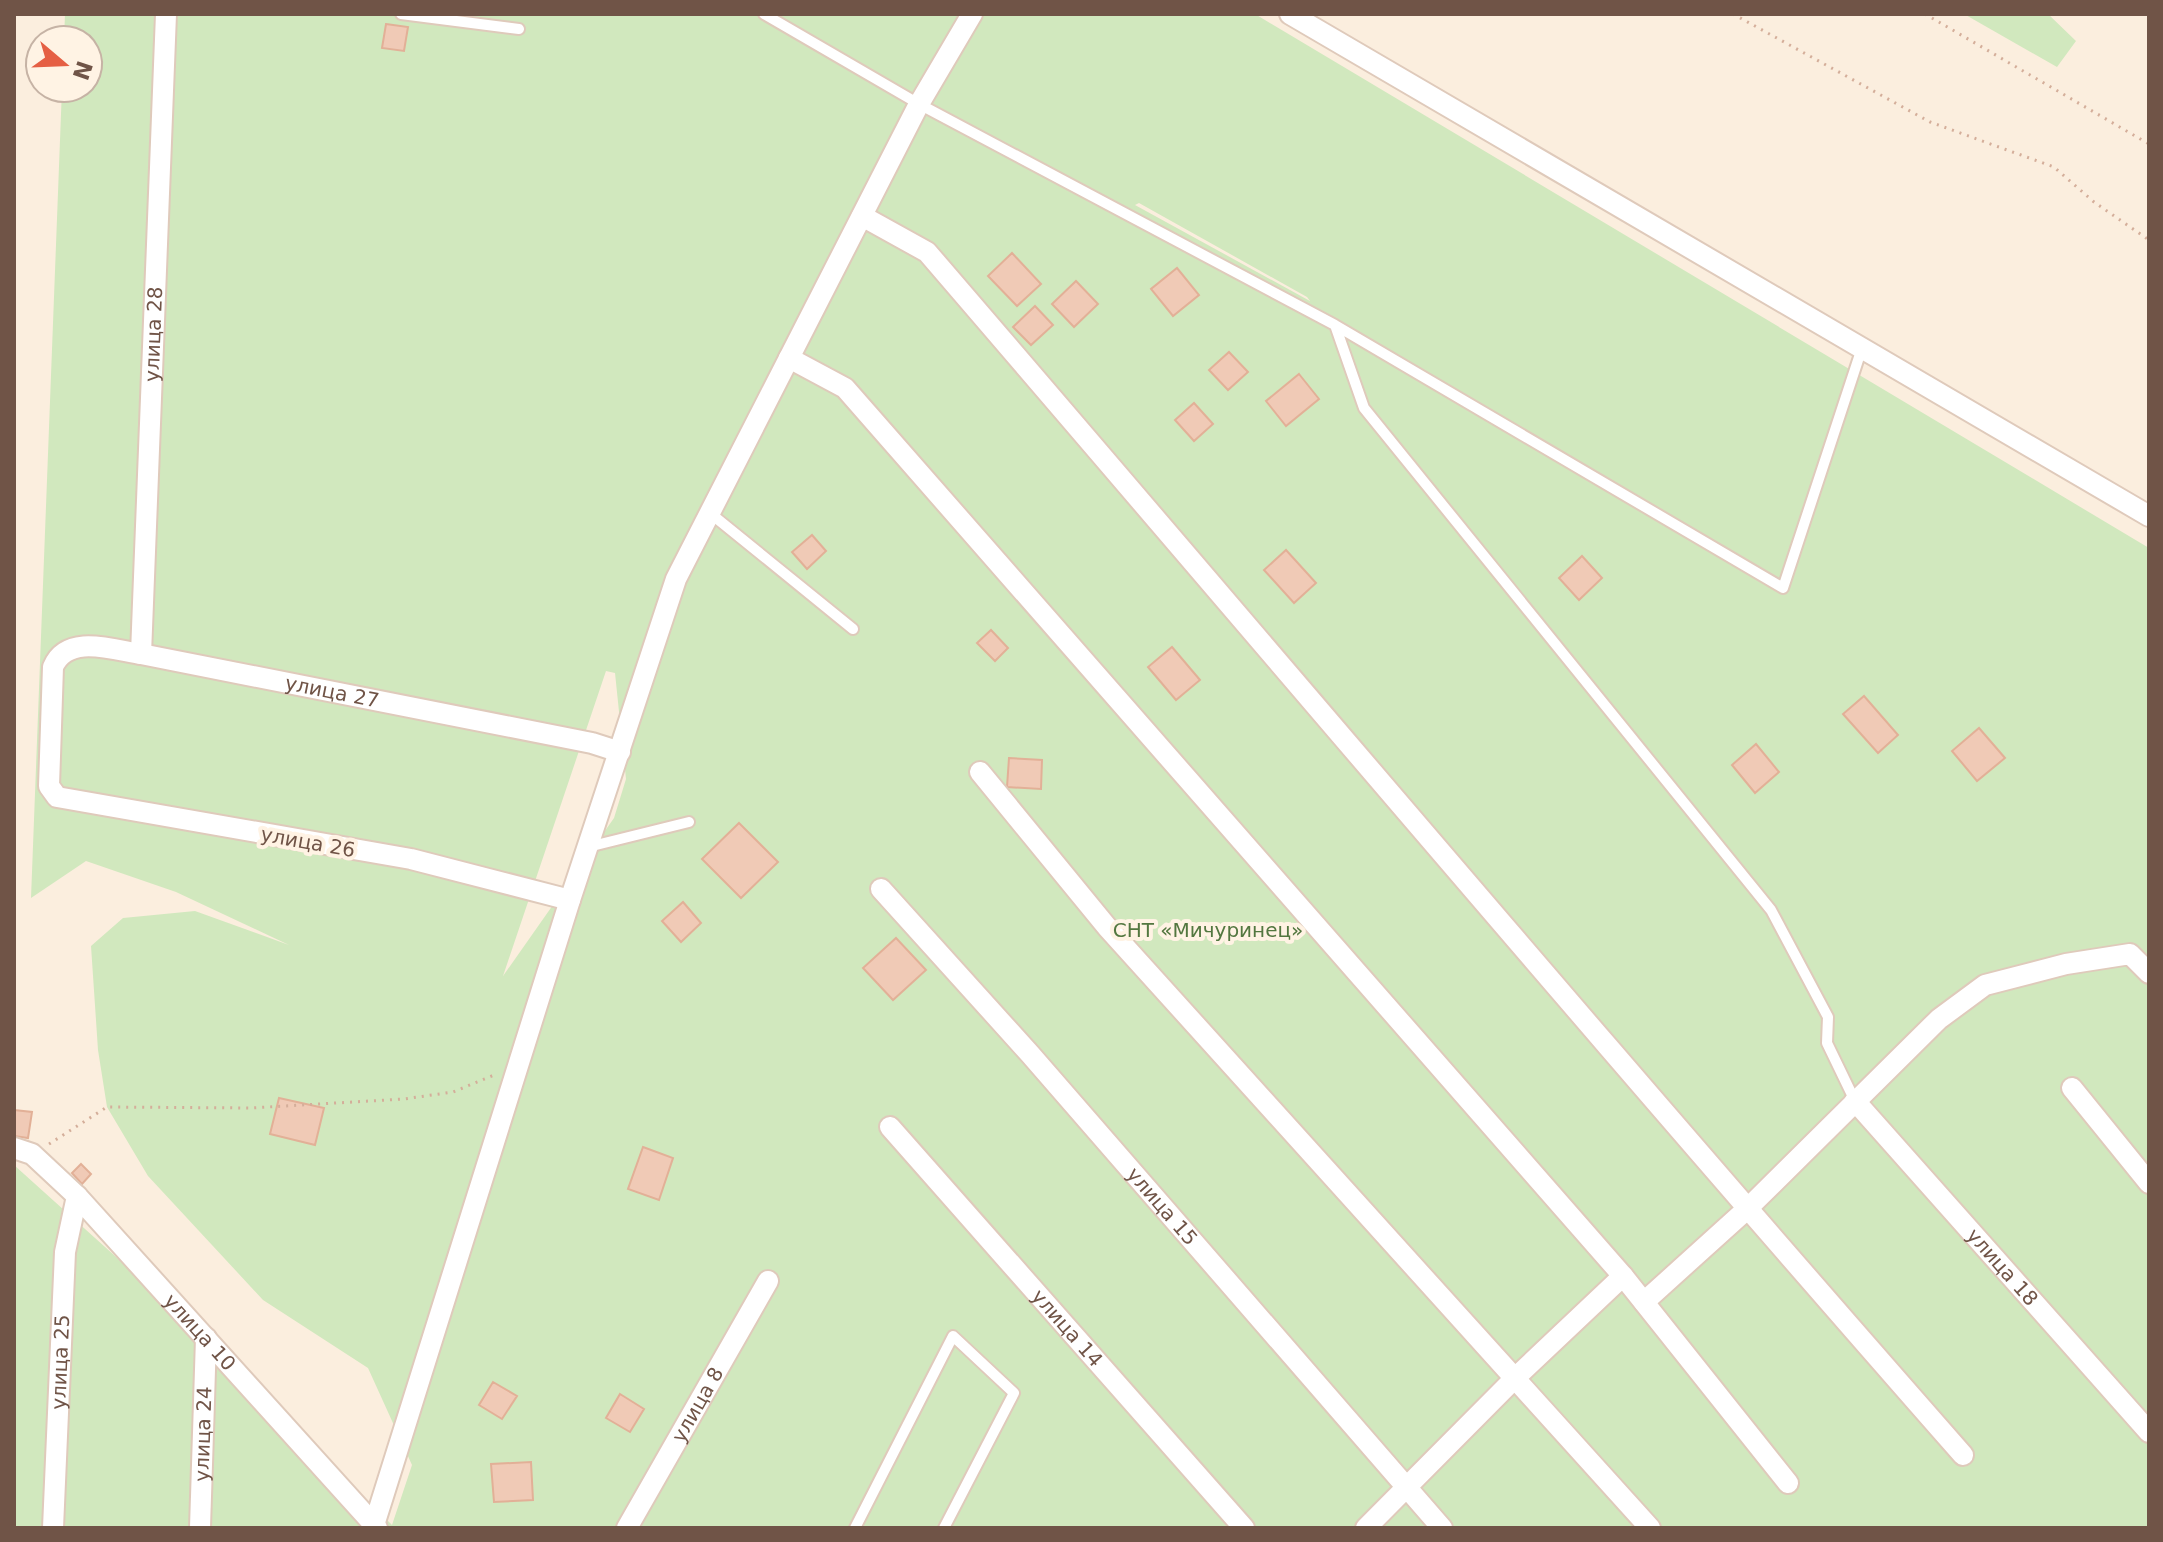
<svg xmlns="http://www.w3.org/2000/svg" width="2163" height="1542" font-family="'DejaVu Sans',sans-serif">
	<style>
		.green { fill: #d1e8be; fill-rule: evenodd }
		.building { fill: #f0cab6; stroke: #e2b097; stroke-width: 2 }
		.lines { fill: none; stroke-linecap: round; stroke-linejoin: round }
		.service-casing { stroke: #dfcabb; stroke-width: 14 }
		.minor-casing { stroke: #dfcabb; stroke-width: 24 }
		.path { stroke: #d4ae9a; stroke-width: 3; stroke-dasharray: 2 6; stroke-linecap: butt }
		.service { stroke: #fff; stroke-width: 10 }
		.minor { stroke: #fff; stroke-width: 20 }
		.labels { text-anchor: middle; dominant-baseline: central; stroke-width: 8; stroke-linejoin: round; paint-order: stroke }
		.street-label { font-size: 20px; fill: #705447; stroke: #fff3e4 }
		.park-label { font-size: 20px; fill: #537740; stroke: #fff3e4 }
	</style>
	<rect width="100%" height="100%" fill="#fbeede"/>
	<path class="green" d="M65 14H1255L2149 548V1528H14V1165L206 1338 392 1525 412 1465 368 1368 263 1300 148 1176 107 1107 98 1050 91 946 123 918 195 911 289 945 176 892 86 861 31 898 62 88H88V40H64ZM1139 203 1307 297 1310 301 1135 205ZM606 671 615 673 626 779 614 818 503 976Z
		M1964 14H2048L2076 41 2057 67Z"/>
	<path class="building" d="M386 24 408 27 404 51 382 48Z
		M1012 253 1041 284 1017 306 988 276Z
		M1177 268 1199 295 1173 316 1151 289Z
		M1076 281 1098 304 1074 327 1052 304Z
		M1035 306 1053 325 1031 345 1013 327Z
		M1229 352 1248 372 1228 390 1209 370Z
		M1299 374 1319 399 1286 426 1266 401Z
		M1194 403 1213 424 1194 441 1175 420Z
		M812 535 826 551 807 569 792 552Z
		M1286 550 1316 583 1294 603 1264 570Z
		M1582 556 1602 578 1579 600 1559 578Z
		M991 630 1008 648 995 661 977 643Z
		M1172 647 1200 680 1176 700 1148 667Z
		M1864 696 1898 735 1878 753 1843 714Z
		M1979 728 2005 758 1977 781 1952 751Z
		M1756 744 1779 772 1755 793 1732 765Z
		M1009 758 1042 760 1041 789 1007 787Z
		M739 823 778 862 741 898 702 859Z
		M683 902 701 923 681 942 662 921Z
		M896 938 926 970 893 1000 863 968Z
		M279 1098 324 1108 315 1145 270 1134Z
		M14 1110 32 1112 28 1138 14 1136Z
		M643 1147 673 1158 659 1200 628 1189Z
		M81 1164 91 1174 82 1184 72 1173Z
		M493 1382 517 1396 502 1419 479 1405Z
		M620 1394 644 1409 630 1432 606 1418Z
		M531 1462 533 1500 494 1502 491 1464Z"/>
	<g class="lines">
		<defs>
			<path id="service" d="M401 14 519 29
				M764 14 919 104 1335 325 1783 588 1862 348
				M1335 325 1364 408 1771 910 1828 1017 1827 1043 1855 1101
				M710 513 853 629
				M588 847 689 822
				M855 1528 953 1336 1014 1393 944 1528"/>
			<g id="minor">
				<path d="M1290 14 2149 516"/>
				<path d="M862 216 927 252C1272 653 1613 1057 1963 1455"/>
				<path d="M789 358 845 388 1623 1276 1788 1483"/>
				<path id="s1" d="M141 654 166 14"/>
				<path d="M980 772 1107 927 1650 1528"/>
				<path id="s2" d="M881 889 1030 1054 1442 1528"/>
				<path id="s3" d="M570 900 411 859 57 797 49 786 53 667C67 633 114 650 141 654L592 743 620 752"/>
				<path d="M2072 1088 2149 1183"/>
				<path id="s4" d="M1855 1101 2149 1432"/>
				<path id="s5" d="M890 1127 1244 1528"/>
				<path id="s6" d="M14 1148 32 1154 77 1196 377 1528"/>
				<path d="M1644 1302 1747 1209 1939 1019 1985 985 2066 964 2130 954 2149 973"/>
				<path d="M374 1525 570 900 676 579 919 104 972 14"/>
				<path id="s7" d="M53 1528 65 1252 77 1196"/>
				<path id="s8" d="M200 1528 206 1338"/>
				<path id="s9" d="M627 1528 768 1281"/>
				<path d="M1366 1528 1514 1379 1623 1276"/>
			</g>
		</defs>
		<use href="#service" class="service-casing"/>
		<use href="#minor" class="minor-casing"/>
		<path class="path" d="M1733 14 1930 122 2054 167 2094 202 2149 240
			M1925 14 2149 144
			M49 1144 107 1107 251 1108 404 1099 453 1092 494 1075"/>
		<use href="#service" class="service"/>
		<use href="#minor" class="minor"/>
	</g>
	<g class="labels">
		<g class="street-label">
			<text stroke="none"><textPath href="#s1" startOffset="320">улица 28</textPath></text>
			<text stroke="none"><textPath href="#s3" startOffset="948">улица 27</textPath></text>
			<text transform="translate(308 842) rotate(10)">улица 26</text>
			<text stroke="none"><textPath href="#s2" startOffset="424">улица 15</textPath></text>
			<text stroke="none"><textPath href="#s4" startOffset="222">улица 18</textPath></text>
			<text stroke="none"><textPath href="#s5" startOffset="268">улица 14</textPath></text>
			<text stroke="none"><textPath href="#s6" startOffset="264">улица 10</textPath></text>
			<text stroke="none"><textPath href="#s7" startOffset="166">улица 25</textPath></text>
			<text stroke="none"><textPath href="#s9" startOffset="142">улица 8</textPath></text>
			<text stroke="none"><textPath href="#s8" startOffset="94">улица 24</textPath></text>
		</g>
		<g class="park-label">
			<text x="1208" y="930">СНТ «Мичуринец»</text>
		</g>
	</g>
	<rect width="2163" height="1542" fill="none" stroke="#705447" stroke-width="32"/>
	<g transform="translate(64 64) rotate(109)"><circle r="38" fill="#fff3e4" stroke="#c6b3a5" stroke-width="2"/>
	<path d="M0-6L14 30L0 20L-14 30Z" fill="#e55f44"/>
	<text y="-12" font-size="22" font-weight="bold" text-anchor="middle" fill="#705447">N</text>
	</g>
</svg>
